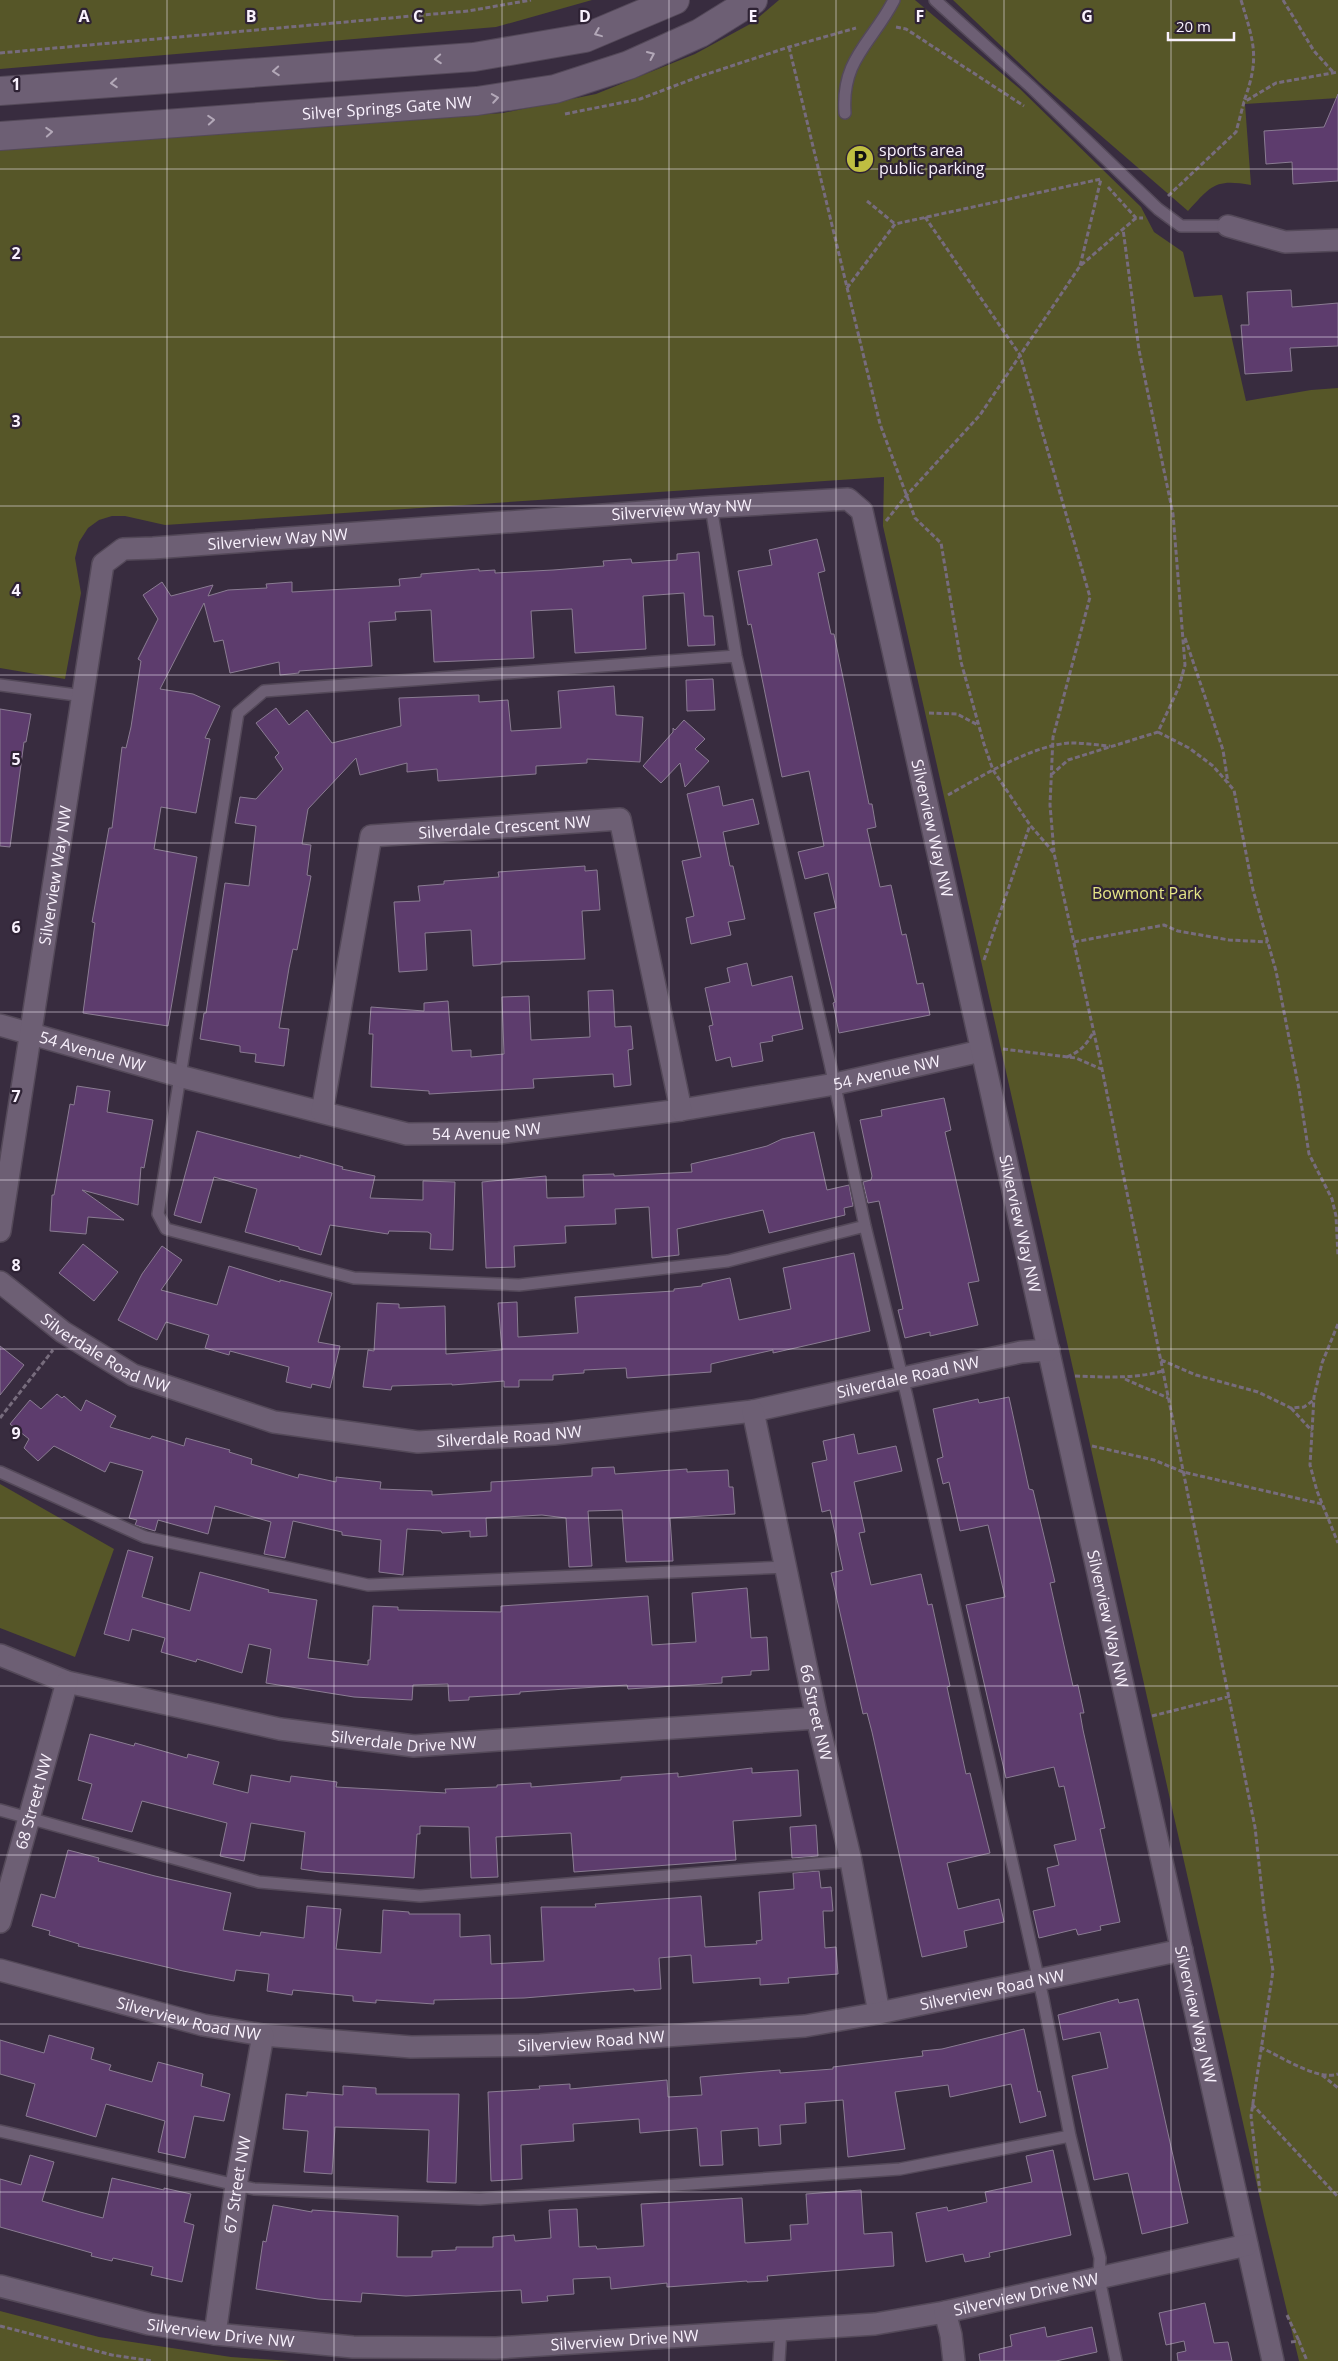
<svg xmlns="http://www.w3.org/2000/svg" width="1338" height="2361" font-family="'Open Sans',sans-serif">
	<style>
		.green { fill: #565628 }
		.building { fill: #5d3c6d; stroke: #8a7c92 }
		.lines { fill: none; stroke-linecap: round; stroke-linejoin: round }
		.service-casing { stroke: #544959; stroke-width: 14 }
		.minor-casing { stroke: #544959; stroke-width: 24 }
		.tertiary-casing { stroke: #544959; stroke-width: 30 }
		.path { stroke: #776c7d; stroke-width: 3; stroke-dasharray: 5 2.5; stroke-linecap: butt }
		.service { stroke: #6d5f74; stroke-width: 11 }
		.minor { stroke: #6d5f74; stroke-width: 21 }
		.tertiary { stroke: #6d5f74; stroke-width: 28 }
		.oneway { stroke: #b3a8b8 }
		.grid { fill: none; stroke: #f9f1fd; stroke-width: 1; stroke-opacity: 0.55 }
		.labels { text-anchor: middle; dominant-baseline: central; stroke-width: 4.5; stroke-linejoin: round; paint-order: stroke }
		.street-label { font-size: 16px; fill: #f9f1fd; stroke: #2e2234 }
		.poi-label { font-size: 16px; fill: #f9f1fd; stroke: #2e2234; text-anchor: start }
		.park-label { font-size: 16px; fill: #e6e687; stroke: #2e2234 }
		.grid-label { font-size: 16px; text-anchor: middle; font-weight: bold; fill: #f9f1fd; stroke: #2e2234; stroke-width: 4.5; stroke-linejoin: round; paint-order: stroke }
	</style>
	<rect width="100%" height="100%" fill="#382c3f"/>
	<path class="green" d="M0 0H592L496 27 0 69Z
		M779 0H915L1019 88 1141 207 1154 232 1183 252 1194 297 1222 295 1246 401 1311 390 1338 388V2361H1299L1264 2216 883 526 884 477 165 525 125 516H112L99 520 88 528 79 542 75 558 81 593 65 679 0 668V149L503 113 596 94 695 54 752 23Z
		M953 0H1338V98L1245 104 1251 185C1215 179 1212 185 1188 211L1040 83Z
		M0 1484 114 1549 75 1657 0 1628Z
		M0 2311 99 2337 231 2357 291 2361H0Z"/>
	<path class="building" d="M1338 94V181L1293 184 1292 162 1266 164 1264 131 1324 127Z
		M1291 290 1292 307 1338 303V346L1290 348 1292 371 1245 374 1241 325H1249L1247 292Z
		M817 539 825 571 818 573 831 634H834L869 804H872L876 827 867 829 880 887 891 885 902 935 906 934 917 984 923 983 930 1015 839 1033 833 1003 835 1002 814 913 836 908 828 873 805 879 798 852 824 846 809 771 782 777 751 624 748 625 738 571 772 565 769 550Z
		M699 552 704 616H713L715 645 688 646 684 593 643 596 646 649 575 653 572 609 531 611 534 658 434 662 431 610 395 612 396 620 369 622 372 666 299 671V673L280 675 279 662 230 673 223 640 214 642 204 603 160 689 193 694 220 706 205 738 210 739 196 813 161 807 154 849 197 857 168 1026 83 1013 95 923 92 922 109 828H112L122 747 126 748 131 727 141 661 138 659 158 619 143 595 162 582 171 596 213 585 208 596 228 590 267 588 266 584 292 582V592L400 586 399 579 421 577V574L479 569V571L495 570V573L553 570 604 566 603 561 631 559 632 563 677 560V554Z
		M713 679 715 710 687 711 686 680Z
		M614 686 616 715 643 717 640 762 587 759V763L536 766V774L438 781 437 769 407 772V763L360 775 356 758 308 809 302 844 311 845 307 875 311 876 297 950 293 949 289 968 279 1028 289 1029 284 1066 255 1062 256 1054 240 1052V1046L200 1039 204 1013H206L225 883 249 886 256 826 235 823 240 797 256 799 283 769 275 757 279 753 256 723 276 708 289 725 307 710 332 743 401 726 399 698 479 695V702L508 700 511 731 561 728 558 691Z
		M0 709 31 714 26 742H24L10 847 0 846Z
		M684 720 705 739 695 749 709 761 685 787 680 763 661 783 643 766 673 732V728L675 730Z
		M719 786 723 806 753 799 759 824 723 832 730 866H733L745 919 728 922 731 935 691 944 686 918 694 916 682 861 701 857 687 794Z
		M585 866V871L597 870 600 910 582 911 585 959 501 962V964L473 966 471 930 425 933 427 970 399 972 394 902 420 901 418 886 444 884V881L499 877 498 872Z
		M747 963 752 986 792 976 803 1029 772 1036 773 1041 760 1043 763 1061 732 1067 730 1057 716 1061 709 1026 713 1025 705 988 730 982 727 968Z
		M613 990 615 1027 631 1026 633 1049 628 1050 631 1085 614 1087 613 1074 533 1079 534 1088 429 1094V1091L371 1087 373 1034H369L371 1007 424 1011V1003L448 1001 452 1051 471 1050V1057L504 1054 502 997 529 996 531 1040 590 1037 588 991Z
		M77 1086 110 1091 107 1112 153 1120 144 1168 141 1167 138 1205 82 1190 124 1220 88 1217 86 1234 50 1231 52 1195H54L70 1104 74 1105Z
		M944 1098 951 1130 945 1132 979 1281 968 1283 978 1325 930 1336V1332L905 1338 898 1310 903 1309 879 1201 868 1203 863 1182 871 1180 872 1176 860 1120 882 1116 881 1110Z
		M197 1131 300 1158V1155L343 1167 342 1169 375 1176 370 1198 423 1200V1181L455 1182 453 1250 430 1249 431 1234 428 1232 389 1231 388 1234 330 1225 321 1255 299 1249V1247L245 1232 257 1189 214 1177 201 1223 174 1215Z
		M814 1132 827 1190 849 1185 853 1206 844 1208 845 1215 769 1233 763 1210 677 1229 679 1255 652 1258 649 1207 615 1209 616 1224 565 1226 566 1243 514 1246 515 1267 486 1268 482 1182 546 1176 547 1198 584 1197 583 1175 614 1174V1176L692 1172 691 1164 731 1155 767 1146 782 1139Z
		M83 1244 118 1272 94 1301 59 1273Z
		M162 1246 182 1260 161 1290 217 1305 229 1266 280 1282V1280L332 1293 318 1342 340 1346 330 1388 312 1384 311 1388 286 1382 289 1367 230 1351 229 1355 205 1348 209 1335 166 1322 157 1340 118 1320 142 1274Z
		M854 1253 870 1331 773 1353V1350L711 1364V1372L627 1378 626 1368 584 1370V1373L553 1375V1380H519V1387H504V1381L452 1385V1384L392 1386 391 1390 363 1387 368 1350 374 1351 377 1303 399 1304V1308L445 1306 446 1354 502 1350 498 1303 517 1302 518 1337 578 1333 575 1297 674 1291V1289L702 1286V1284L730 1278 739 1320 791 1309 783 1268Z
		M0 1346 24 1365 0 1395Z
		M57 1394 62 1398 64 1396 81 1411 86 1400 116 1416 110 1427 150 1439 152 1436 184 1446 186 1438 230 1450 229 1452 252 1459 251 1464 298 1478 299 1474 336 1482V1477L381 1482 380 1489 432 1491V1495L491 1491V1482L592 1476V1468L614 1467 615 1474 687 1469V1472L728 1470 729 1487H733L735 1514 670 1518 673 1561 626 1562 622 1510 588 1511 592 1566 569 1567 566 1518 542 1515 486 1518 487 1536 470 1537V1531L442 1533 441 1531 407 1529 403 1575 379 1572 381 1540 342 1535V1532L293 1521 285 1558 264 1554 271 1522 215 1506 208 1534 158 1520 155 1531 135 1525 137 1520 129 1518 143 1471 110 1462 105 1472 54 1446 38 1461 24 1448 29 1439 10 1424 30 1400 41 1409Z
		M1009 1397 1029 1489 1033 1490 1055 1582 1050 1583 1073 1686 1078 1685 1084 1713H1080L1083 1730 1105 1828 1100 1829 1120 1922 1100 1926 1101 1930 1078 1935 1076 1929 1039 1938 1033 1911 1055 1906 1047 1868 1059 1865 1054 1845 1076 1840 1064 1786 1059 1787 1054 1767 1006 1778 966 1605 1005 1597 988 1525 960 1531 949 1482 943 1484 937 1459 943 1457 933 1409 978 1399 979 1403Z
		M854 1434 858 1454 896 1446 902 1471 854 1482 865 1532 859 1533 871 1585 921 1574 928 1605 932 1604 950 1686 947 1687 966 1774 970 1773 990 1853 947 1863 958 1909 999 1899 1004 1922 964 1931 967 1947 922 1957 872 1732 867 1713 863 1714 831 1573 843 1570 830 1510 822 1512 812 1463 827 1460 823 1441Z
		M128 1550 153 1557 142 1597 190 1611 200 1572 269 1590 268 1592 317 1600 308 1658 368 1665V1660H370L373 1606 398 1607V1610L501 1612V1606L648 1596 652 1645 696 1642 692 1593 747 1588 751 1638 767 1637 769 1670 751 1671V1675L722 1677V1683L628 1689 627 1685 520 1692V1694L469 1697V1700L449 1701 448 1684 413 1685 412 1700 354 1697 266 1683 271 1649 249 1644 242 1673 197 1659 196 1662 161 1652 165 1638 132 1629 129 1641 104 1634Z
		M90 1734 134 1746 135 1743 187 1758 188 1754 219 1762 213 1784 248 1793 251 1775 290 1782 291 1776 337 1782 336 1787 446 1793 445 1789 497 1787V1785L531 1783V1787L621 1780V1777L678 1773V1777L752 1768V1773L798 1770 801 1816 733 1821 736 1860 574 1872 571 1833 496 1837 498 1877 471 1878 469 1827 420 1826V1834H417L414 1878 320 1872 301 1869 305 1832 251 1823 244 1861 220 1856 227 1823 142 1801 132 1832 82 1819 92 1784 78 1780Z
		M816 1825 818 1856 792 1858 790 1827Z
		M68 1850 99 1858 98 1861 155 1876 231 1893 223 1930 260 1936 261 1932 304 1938 307 1906 341 1909 336 1949 381 1953 383 1910 409 1912V1914H460V1937L490 1935 491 1964 544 1961 541 1907H596L595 1904 701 1896 705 1947 757 1944 756 1941 762 1940 759 1892 794 1889 793 1873 819 1871 821 1888 831 1887 833 1911H823L825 1948 836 1947 838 1974 788 1978 789 1983 760 1985V1978L693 1983 691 1955 659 1958 661 1989 634 1991V1989L524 1998 434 2000V2004L376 2000V2003L353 2001V1996L293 1990 292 1995 267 1991 269 1974 236 1970 234 1981 183 1971 78 1946 79 1944 49 1935 50 1931 32 1926 41 1894 55 1898Z
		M1118 1999 1119 2003 1138 1999 1188 2223 1142 2234 1128 2173 1094 2180 1072 2076 1108 2068 1100 2032 1063 2040 1058 2015Z
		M1024 2029 1038 2092 1040 2091 1046 2116 1020 2123 1011 2084 950 2097 948 2085 895 2092 905 2149 848 2157 843 2100 805 2103 806 2123 780 2125 781 2144 759 2146 758 2128 721 2131 723 2165 700 2166 697 2128 640 2133 639 2119 573 2124 574 2141 521 2145 522 2179 491 2181 488 2092 540 2089 539 2086 570 2084V2089L667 2080 668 2097 702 2095 700 2077 755 2072 780 2070V2073L833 2069V2067L923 2056 922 2051 942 2049Z
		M49 2035 94 2048 91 2059 111 2065 109 2070 152 2082 158 2062 203 2074 201 2086 230 2094 224 2121 194 2116 185 2158 158 2152 165 2121 106 2104 96 2137 26 2116 35 2084 0 2074V2040L44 2053Z
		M343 2086 376 2088V2094H459L456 2183 427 2182 429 2130 335 2127 332 2174 304 2172 308 2131 283 2129 286 2094 307 2096V2092L343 2095Z
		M1053 2150 1071 2235 989 2253 990 2257 965 2262 963 2254 926 2262 916 2213 947 2207 948 2211 987 2202 985 2192 1032 2182 1026 2156Z
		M30 2155 54 2162 42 2201 80 2212 103 2218 112 2178 164 2190V2188L191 2194 184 2222 194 2225 182 2282 151 2275 153 2267 113 2258 112 2261 91 2256 92 2253 0 2227V2179L21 2185Z
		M861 2190 864 2234 892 2232 894 2266 767 2276 768 2281 747 2282V2281L667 2287V2283L611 2289 610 2277 573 2279 574 2294 547 2296 548 2301 522 2303 521 2290 406 2296 362 2293 361 2302 318 2299 256 2289 263 2241 266 2242 273 2205 312 2212V2210L398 2216 397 2257H432V2251L456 2250V2247H493V2237L514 2235 515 2241 551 2238 549 2210 577 2209 579 2247 596 2246 597 2249 644 2246 641 2204 742 2198 745 2243 791 2240 790 2225 808 2224 806 2194Z
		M1205 2303 1214 2343 1228 2342 1232 2361H1178L1177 2353 1186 2351 1184 2341 1166 2345 1159 2313Z
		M1045 2327 1047 2337 1092 2327 1097 2352 1056 2361H980L979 2354 1012 2346 1010 2335Z"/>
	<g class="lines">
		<defs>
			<path id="service" d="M935 0 1030 86 1158 209 1181 226H1228
				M845 113C841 59 872 43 894 0
				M711 507 736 656 830 1063 865 1226 907 1397 1043 1999 1070 2136 1100 2258 1099 2278 1116 2361
				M736 656 264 691 238 713 158 1214 166 1229 354 1278 519 1285 728 1261 865 1226
				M0 685 84 696
				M0 1472 145 1537 368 1585 787 1567
				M0 1810 259 1882 420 1896 851 1861
				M0 2131 254 2189 480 2199 900 2169 1070 2136
				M779 2361 781 2329"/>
			<g id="minor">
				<path d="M1228 226 1285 242 1338 240"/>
				<path id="s1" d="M0 1025 179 1076 407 1134 499 1133 681 1110 835 1084 981 1051"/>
				<path id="s2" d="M322 1112 371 836 620 819 681 1110"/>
				<path id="s3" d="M0 1231 103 564 123 549 153 548 711 507 848 499 862 511 1273 2361"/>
				<path id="s4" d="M0 1282 63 1332 133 1375 274 1422 418 1442 554 1434 753 1411 1021 1352 1049 1350"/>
				<path id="s5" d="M753 1411 817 1718 851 1861 879 2013"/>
				<path id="s6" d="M0 1655 67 1682 280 1729 414 1746 817 1718"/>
				<path id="s7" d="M0 1922 67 1682"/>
				<path id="s8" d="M0 1970 203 2025 263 2035 411 2047 540 2045 805 2026 879 2013 1182 1950"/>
				<path id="s9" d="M0 2286 149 2324 215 2334 353 2347 496 2348 875 2324 945 2312 1247 2245"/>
				<path d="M945 2312 951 2335 954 2361"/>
				<path id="s10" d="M215 2334 236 2186 263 2035"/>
			</g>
			<g id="tertiary">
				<path d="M0 91 474 57 585 38 675 0"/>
				<path id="s11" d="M0 136 477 101 555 89 629 65 700 33 753 0"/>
			</g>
		</defs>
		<use href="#service" class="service-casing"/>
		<use href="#minor" class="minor-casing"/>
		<use href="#tertiary" class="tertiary-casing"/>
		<path class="path" d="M1241 0C1254 43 1260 58 1244 101
			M1283 0 1314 51 1333 72
			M896 27 906 29 1024 106
			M789 47 880 424 915 518 941 543 961 662 984 744 993 770 1030 825 1054 853 1102 1069 1255 1827 1264 1910 1273 1971 1251 2116 1260 2192
			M0 53 468 11 531 0
			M565 114 640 99 698 77 789 47 856 28
			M1108 187 1136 218H1143
			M1168 196 1236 132 1244 102 1276 83 1338 72
			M867 201 895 224
			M925 217 1020 355 1090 597 1053 737 1050 805 1054 852
			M847 288 895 224 1101 179 1080 266
			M886 521 906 496 980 415 1080 266 1136 218
			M1185 638 1223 750 1228 783
			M929 713 957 714 978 725
			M1158 732 1189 748 1213 766 1234 790 1253 890 1276 971 1299 1089 1309 1154 1332 1199 1336 1216 1338 1256
			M1051 775 1068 760 1158 732 1179 687 1185 665 1173 514 1139 350 1123 229
			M948 795C980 777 1034 744 1071 743 1084 743 1097 745 1110 746
			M1074 942 1164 925 1178 931 1229 940 1268 942
			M984 960 1030 825
			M1003 1049 1076 1058 1101 1069
			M1067 1057C1081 1051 1086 1045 1093 1033
			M1338 1324 1322 1363 1314 1397 1310 1465 1317 1491 1338 1543
			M1161 1360 1196 1375 1258 1392 1291 1408 1304 1407 1314 1400
			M1075 1376C1106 1377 1133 1379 1163 1371
			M1125 1379 1168 1398
			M1291 1408 1312 1431
			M0 1418 53 1350
			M1092 1446 1154 1460 1183 1472 1322 1504
			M1152 1716 1231 1696
			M1260 2047C1280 2056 1317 2081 1338 2074
			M1322 2075 1338 2088
			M1252 2104 1338 2197
			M1287 2315 1299 2341
			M0 2326 112 2355 152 2361
			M1291 2342 1299 2341 1307 2361"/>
		<use href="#service" class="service"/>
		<use href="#minor" class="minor"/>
		<use href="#tertiary" class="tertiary"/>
	</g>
	<defs><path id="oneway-chevron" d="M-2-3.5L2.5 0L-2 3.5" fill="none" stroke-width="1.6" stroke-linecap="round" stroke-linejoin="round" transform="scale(1.25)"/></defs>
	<g class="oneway">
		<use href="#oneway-chevron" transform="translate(598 33) rotate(158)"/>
		<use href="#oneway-chevron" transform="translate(651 55) rotate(-24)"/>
		<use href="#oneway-chevron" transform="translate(438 59) rotate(176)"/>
		<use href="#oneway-chevron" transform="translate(276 71) rotate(176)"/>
		<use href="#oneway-chevron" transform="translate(114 83) rotate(176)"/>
		<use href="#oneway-chevron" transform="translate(495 98) rotate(-9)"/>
		<use href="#oneway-chevron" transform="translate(211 120) rotate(-4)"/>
		<use href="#oneway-chevron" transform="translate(49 132) rotate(-4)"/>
	</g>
	<path class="grid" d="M167 0V2361M334 0V2361M502 0V2361M669 0V2361M836 0V2361M1004 0V2361M1171 0V2361M0 169H1338M0 337H1338M0 506H1338M0 675H1338M0 843H1338M0 1012H1338M0 1180H1338M0 1349H1338M0 1518H1338M0 1686H1338M0 1855H1338M0 2024H1338M0 2192H1338"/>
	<defs>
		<symbol id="parking-disc" viewBox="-11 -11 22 22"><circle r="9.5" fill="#bfbe41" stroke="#2e2234"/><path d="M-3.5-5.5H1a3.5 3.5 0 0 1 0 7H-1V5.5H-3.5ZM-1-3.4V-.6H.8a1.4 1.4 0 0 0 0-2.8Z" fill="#111"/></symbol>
	</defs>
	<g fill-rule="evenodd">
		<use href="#parking-disc" x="844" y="143" width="32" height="32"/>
	</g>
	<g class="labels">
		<g class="street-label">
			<text stroke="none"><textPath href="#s11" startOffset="388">Silver Springs Gate NW</textPath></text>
			<text stroke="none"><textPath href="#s3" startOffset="1260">Silverview Way NW</textPath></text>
			<text stroke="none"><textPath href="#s3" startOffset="855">Silverview Way NW</textPath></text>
			<text stroke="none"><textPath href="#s2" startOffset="414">Silverdale Crescent NW</textPath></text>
			<text stroke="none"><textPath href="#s3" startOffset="1770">Silverview Way NW</textPath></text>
			<text stroke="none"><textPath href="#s3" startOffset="360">Silverview Way NW</textPath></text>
			<text stroke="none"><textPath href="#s1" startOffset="96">54 Avenue NW</textPath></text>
			<text stroke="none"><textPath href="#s1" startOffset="906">54 Avenue NW</textPath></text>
			<text stroke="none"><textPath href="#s1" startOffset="501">54 Avenue NW</textPath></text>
			<text stroke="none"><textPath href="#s3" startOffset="2175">Silverview Way NW</textPath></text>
			<text stroke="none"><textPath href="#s4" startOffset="128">Silverdale Road NW</textPath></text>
			<text stroke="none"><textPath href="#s4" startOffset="952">Silverdale Road NW</textPath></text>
			<text stroke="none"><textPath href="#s4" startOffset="548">Silverdale Road NW</textPath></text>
			<text stroke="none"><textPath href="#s3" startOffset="2580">Silverview Way NW</textPath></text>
			<text stroke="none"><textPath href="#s5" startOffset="308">66 Street NW</textPath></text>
			<text stroke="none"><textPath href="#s6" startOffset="415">Silverdale Drive NW</textPath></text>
			<text stroke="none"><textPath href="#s7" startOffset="125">68 Street NW</textPath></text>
			<text stroke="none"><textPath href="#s8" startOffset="1005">Silverview Road NW</textPath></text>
			<text stroke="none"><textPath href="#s3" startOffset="2985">Silverview Way NW</textPath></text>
			<text stroke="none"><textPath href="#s8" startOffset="195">Silverview Road NW</textPath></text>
			<text stroke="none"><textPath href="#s8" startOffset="600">Silverview Road NW</textPath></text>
			<text stroke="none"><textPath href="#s10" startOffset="151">67 Street NW</textPath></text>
			<text stroke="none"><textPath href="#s9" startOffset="1036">Silverview Drive NW</textPath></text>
			<text stroke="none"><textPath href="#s9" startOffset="226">Silverview Drive NW</textPath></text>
			<text stroke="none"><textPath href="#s9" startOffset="631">Silverview Drive NW</textPath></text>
		</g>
		<g class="poi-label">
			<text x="879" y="150">sports area<tspan x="879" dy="18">public parking</tspan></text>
		</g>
		<g class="park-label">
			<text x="1147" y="893">Bowmont Park</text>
		</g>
	</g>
	<g class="grid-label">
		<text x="84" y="22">A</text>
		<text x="251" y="22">B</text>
		<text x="418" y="22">C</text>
		<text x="585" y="22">D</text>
		<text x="753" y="22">E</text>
		<text x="920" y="22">F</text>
		<text x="1087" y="22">G</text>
		<text x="16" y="90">1</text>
		<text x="16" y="259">2</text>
		<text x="16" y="427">3</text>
		<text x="16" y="596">4</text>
		<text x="16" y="765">5</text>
		<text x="16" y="933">6</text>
		<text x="16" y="1102">7</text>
		<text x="16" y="1271">8</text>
		<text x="16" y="1439">9</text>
	</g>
	<path d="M1168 32v8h66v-8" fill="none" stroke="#f9f1fd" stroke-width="2.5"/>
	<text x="1176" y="32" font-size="15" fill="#f9f1fd" stroke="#2e2234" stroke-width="4" paint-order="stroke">20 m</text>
</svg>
